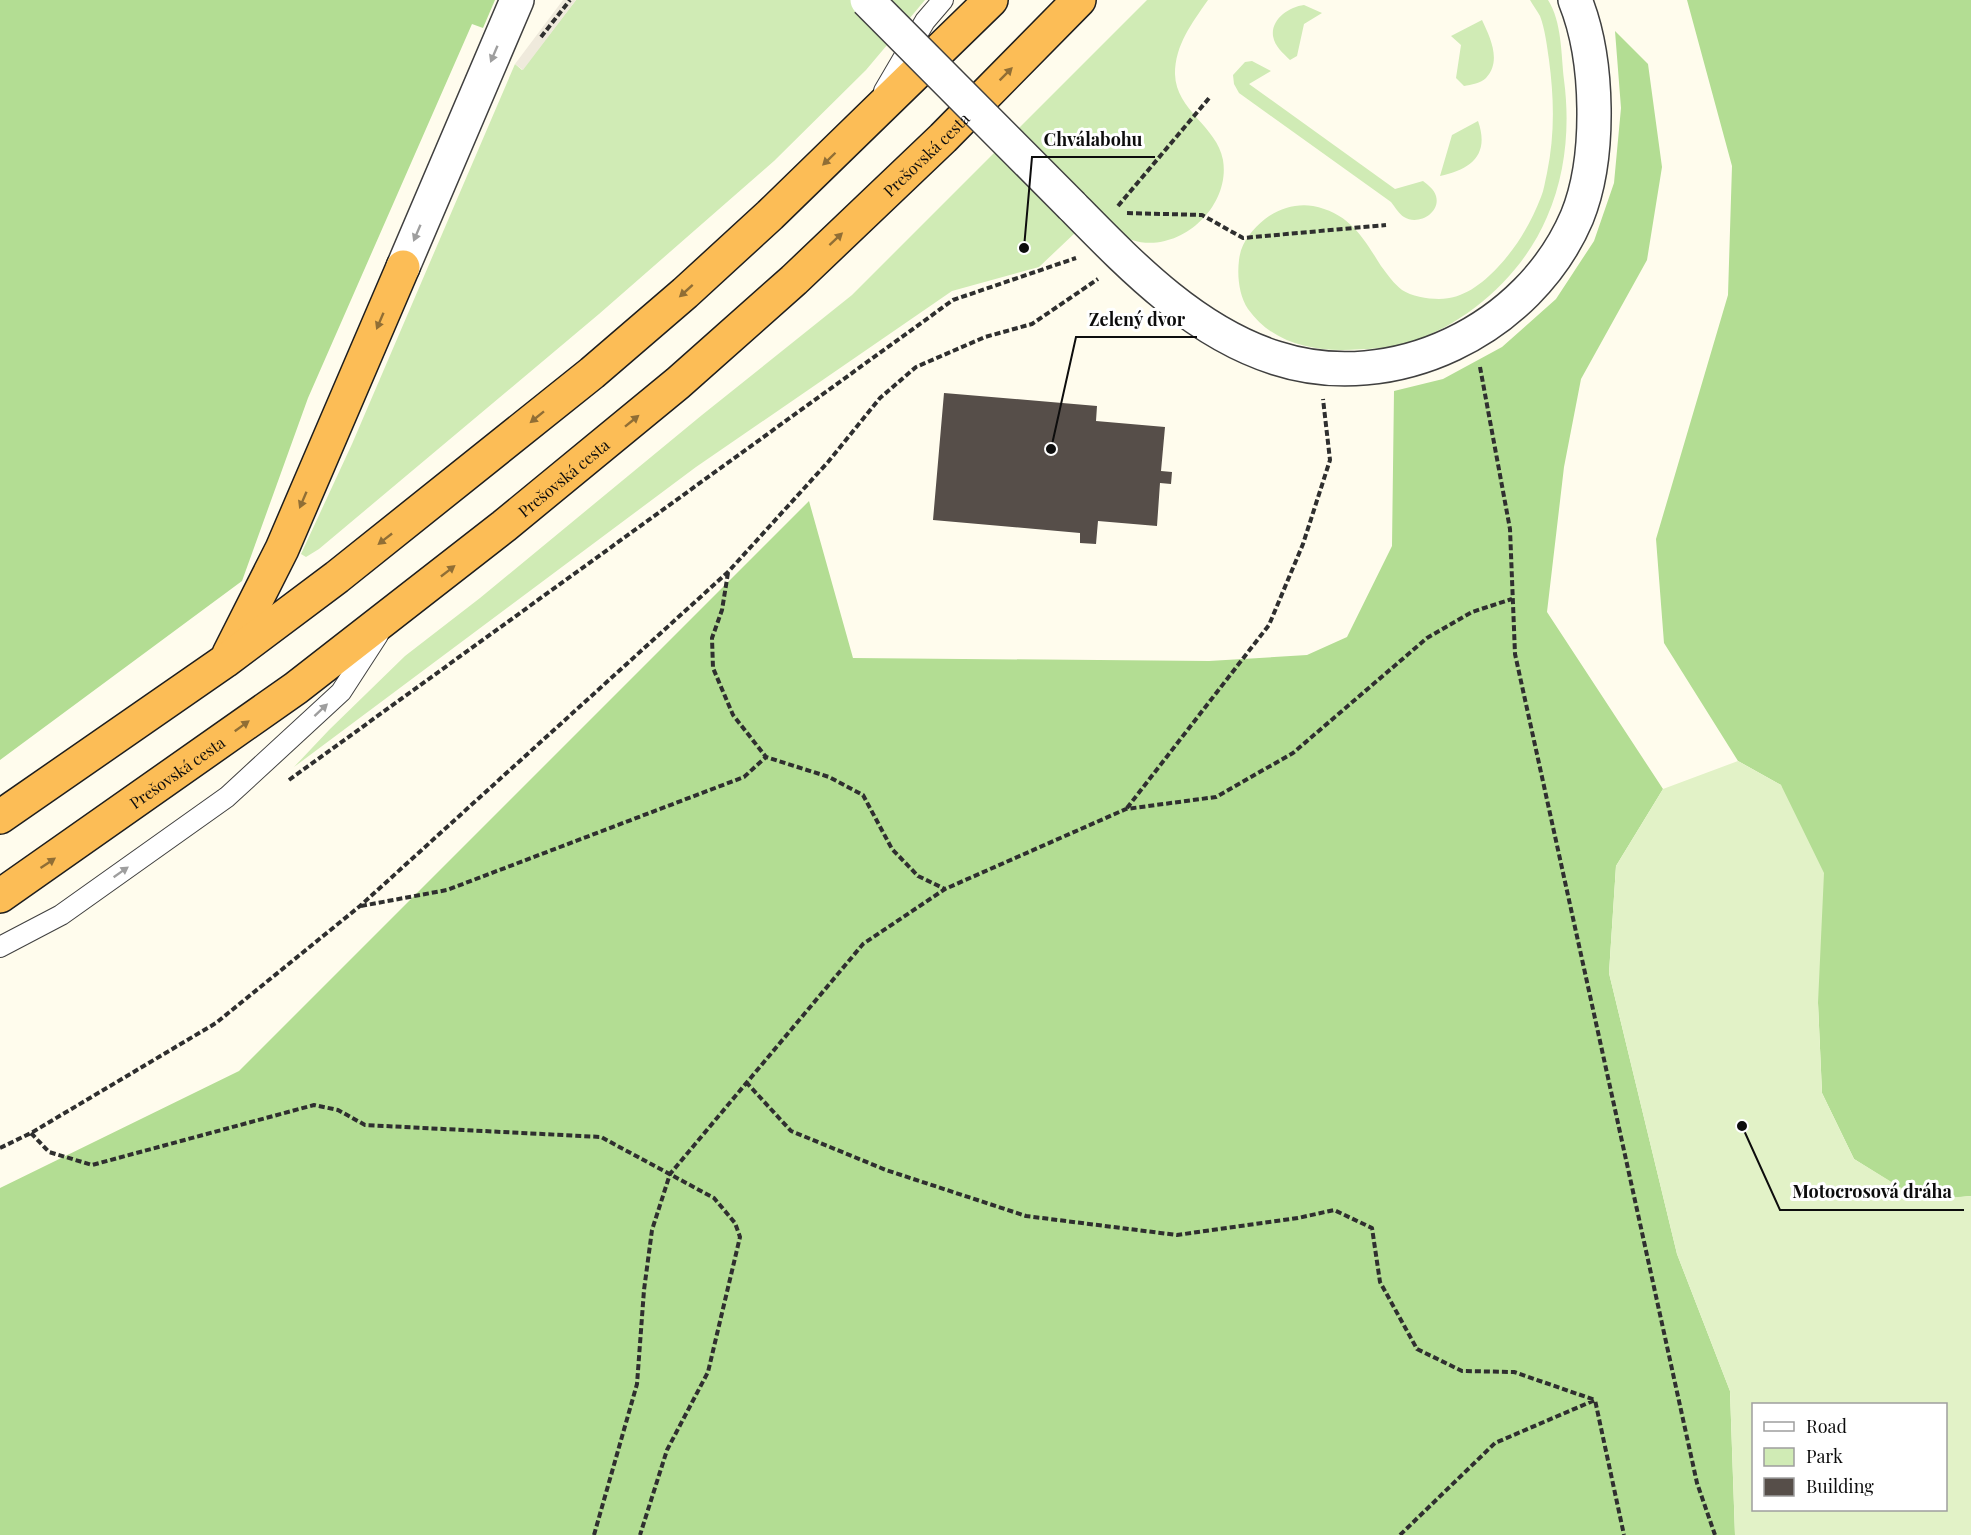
<svg xmlns="http://www.w3.org/2000/svg" width="1971" height="1535" font-family="'Playfair Display',serif">
	<style>
		.green { fill: #d0ebb5 }
		.forest { fill: #b3dd93 }
		.pitch { fill: #e2f2c7; fill-rule: evenodd }
		.plaza { fill: #efeadc }
		.building { fill: #564e49 }
		.lines { fill: none; stroke-linecap: round; stroke-linejoin: round }
		.service-casing { stroke: #404040; stroke-width: 22 }
		.minor-casing { stroke: #404040; stroke-width: 36 }
		.trunk-casing { stroke: #1e1e1e; stroke-width: 36 }
		.path { stroke: #2f2f2f; stroke-width: 4; stroke-dasharray: 6 3; stroke-linecap: butt }
		.service { stroke: #fff; stroke-width: 20 }
		.minor { stroke: #fff; stroke-width: 33 }
		.trunk { stroke: #fcbd56; stroke-width: 33 }
		.minor-bridge-casing { stroke: #404040; stroke-width: 36; stroke-linecap: butt }
		.minor-bridge { stroke: #fff; stroke-width: 33 }
		.oneway { fill: #9e9e9e }
		.oneway2 { fill: #906e35 }
		.labels { text-anchor: middle; dominant-baseline: central; stroke-width: 6; stroke-linejoin: round; paint-order: stroke }
		.street-label { font-size: 16px; fill: #0d0d0d; stroke: #fff }
		.leader { fill: none; stroke: #0d0d0d; stroke-width: 2 }
		.callout-dot { fill: #0d0d0d; stroke: #fff; stroke-width: 2 }
		.callout-label { font-size: 18px; text-anchor: middle; font-weight: bold; fill: #0d0d0d; stroke: #fff; stroke-width: 6; stroke-linejoin: round; paint-order: stroke }
	</style>
	<rect width="100%" height="100%" fill="#fffced"/>
	<path class="green" d="M576 0H925L866 70 774 161 599 314 319 549 306 557 301 554 352 444 515 64 522 70Z
		M1147 0H1208C1192 23 1175 45 1175 74 1176 111 1217 126 1223 160 1231 208 1178 255 1132 240 1118 235 1107 223 1096 213L1039 267 952 291 696 467 294 767 329 730 405 656 480 598 702 415 852 295Z
		M1530 0H1548C1562 22 1561 54 1564 80 1570 125 1566 174 1547 217 1523 274 1470 322 1411 342 1389 349 1365 349 1342 350 1305 350 1270 340 1248 309 1239 295 1237 276 1239 260 1241 242 1252 230 1265 219 1278 209 1296 203 1313 206 1349 213 1363 237 1381 266 1387 274 1394 284 1402 290 1411 296 1427 299 1439 299 1463 299 1482 284 1498 267 1516 248 1531 223 1541 197 1544 190 1545 181 1547 173 1555 134 1554 98 1549 60 1547 46 1545 29 1540 16 1537 11 1533 5 1530 0Z
		M1304 5 1322 13 1304 24 1297 56 1290 60C1283 53 1275 47 1273 36 1271 19 1289 7 1304 5Z
		M1482 20C1490 37 1502 61 1486 78 1481 83 1471 85 1464 86L1456 78 1461 45 1451 36Z
		M1252 61 1271 71 1249 84 1395 189 1423 181C1428 185 1434 189 1436 196 1441 213 1418 226 1404 217 1399 214 1395 207 1391 202L1239 93 1234 84 1233 75 1245 62Z
		M1478 121C1490 155 1471 169 1440 176L1452 135Z"/>
	<path class="forest" d="M0 0H495L483 28 472 24 308 398 242 581 0 760Z
		M1687 0H1971V1196L1921 1201 1854 1159 1822 1093 1818 1003 1781 785 1738 761 1664 643 1656 539 1728 295 1732 166Z
		M1615 31 1648 64 1662 167 1647 260 1581 379 1564 467 1547 612 1663 789 1616 866 1609 973 1677 1254 1730 1391 1735 1535H0V1188L239 1071 809 501 853 658 1209 661 1307 655 1347 637 1392 546 1394 391 1443 379 1502 347 1556 299 1594 241 1614 183 1621 108Z"/>
	<path class="pitch" d="M1738 761 1781 785 1824 873 1818 1003 1822 1093 1854 1159 1921 1200 1971 1196V1535H1735L1730 1391 1677 1254 1609 973 1616 866 1663 789ZM1754 1404H1946V1510H1754Z"/>
	<path class="plaza" d="M563 0H576L523 70 515 64Z"/>
	<path class="building" d="M944 393 1097 406 1096 421 1165 427 1161 471 1172 472 1171 484 1160 483 1157 526 1098 521 1096 544 1080 543V533L933 520Z"/>
	<g class="lines">
		<defs>
			<path id="service" d="M884 91 925 21 943 0
				M0 947 61 915 227 797 341 692 378 635"/>
			<path id="minor" d="M1072 206C1131 266 1194 332 1276 358 1393 396 1529 330 1577 217 1601 158 1599 59 1575 0
				M403 267 517 0"/>
			<g id="trunk">
				<path d="M229 654 282 549 403 267"/>
				<path d="M0 817 225 661 337 577 592 373 685 293 770 215 991 0"/>
				<path id="s1" d="M0 896 296 688 504 526 678 383 794 280 943 138 1079 0"/>
			</g>
		</defs>
		<use href="#service" class="service-casing"/>
		<use href="#minor" class="minor-casing"/>
		<use href="#trunk" class="trunk-casing"/>
		<path class="path" d="M541 37 570 0
			M1118 206 1210 97
			M1127 213 1202 215 1243 238 1386 225
			M1480 367 1510 529 1515 654 1697 1483 1715 1535
			M728 573 722 610 712 638 713 668 733 715 766 757 829 777 863 795 892 849 918 876 945 889
			M289 780 953 300 1076 258
			M1127 808 1269 625 1303 544 1330 460 1323 399
			M361 906 447 890 744 777 766 757
			M746 1082 791 1131 886 1170 1026 1216 1177 1235 1298 1218 1334 1210 1372 1228 1380 1282 1417 1349 1462 1371 1514 1372 1595 1400
			M31 1133 49 1152 92 1165 314 1105 338 1110 365 1125 601 1137 714 1198 735 1223 740 1237 708 1372 667 1450 640 1535
			M0 1148 31 1133 216 1023 360 906 728 572 828 462 880 398 916 367 985 337 1032 324 1098 279
			M594 1535 637 1384 644 1290 652 1230 670 1174 863 944 945 889 1126 809 1216 797 1293 753 1427 638 1472 612 1512 599
			M1400 1535 1495 1443 1595 1400 1624 1535"/>
		<use href="#service" class="service"/>
		<use href="#minor" class="minor"/>
		<use href="#trunk" class="trunk"/>
		<defs>
			<path id="minor-bridge" d="M867 0 1072 206"/>
		</defs>
		<use href="#minor-bridge" class="minor-bridge-casing"/>
		<use href="#minor-bridge" class="minor-bridge"/>
	</g>
	<defs><path id="oneway-solid" d="M-6-.8H1V-3.2L6.5 0L1 3.2V.8H-6Z" transform="scale(1.5)"/></defs>
	<g class="oneway">
		<use href="#oneway-solid" transform="translate(494 54) rotate(113)"/>
		<use href="#oneway-solid" transform="translate(417 233) rotate(113)"/>
		<use href="#oneway-solid" transform="translate(321 710) rotate(-43)"/>
		<use href="#oneway-solid" transform="translate(121 872) rotate(-35)"/>
	</g>
	<g class="oneway2">
		<use href="#oneway-solid" transform="translate(1006 74) rotate(-45)"/>
		<use href="#oneway-solid" transform="translate(829 159) rotate(136)"/>
		<use href="#oneway-solid" transform="translate(836 239) rotate(-43)"/>
		<use href="#oneway-solid" transform="translate(686 291) rotate(138)"/>
		<use href="#oneway-solid" transform="translate(380 321) rotate(113)"/>
		<use href="#oneway-solid" transform="translate(537 417) rotate(141)"/>
		<use href="#oneway-solid" transform="translate(632 421) rotate(-39)"/>
		<use href="#oneway-solid" transform="translate(303 500) rotate(113)"/>
		<use href="#oneway-solid" transform="translate(385 539) rotate(142)"/>
		<use href="#oneway-solid" transform="translate(448 571) rotate(-38)"/>
		<use href="#oneway-solid" transform="translate(242 726) rotate(-36)"/>
		<use href="#oneway-solid" transform="translate(48 863) rotate(-34)"/>
	</g>
	<g class="labels">
		<g class="street-label">
			<text stroke="none"><textPath href="#s1" startOffset="1188">Prešovská cesta</textPath></text>
			<text stroke="none"><textPath href="#s1" startOffset="702">Prešovská cesta</textPath></text>
			<text stroke="none"><textPath href="#s1" startOffset="216">Prešovská cesta</textPath></text>
		</g>
	</g>
	<path class="leader" d="M1024 248L1032 157H1155M1051 449L1076 337H1197M1742 1126L1780 1210H1964"/>
	<g class="callout-dot">
		<circle cx="1024" cy="248" r="6"/>
		<circle cx="1051" cy="449" r="6"/>
		<circle cx="1742" cy="1126" r="6"/>
	</g>
	<g class="callout-label">
		<text x="1093" y="146">Chválabohu</text>
		<text x="1137" y="326">Zelený dvor</text>
		<text x="1872" y="1198">Motocrosová dráha</text>
	</g>
	<rect x="1752" y="1403" width="195" height="108" fill="#ffffff" stroke="#9e9e9e" stroke-width="1.5"/>
	<rect x="1764" y="1422" width="30" height="9" fill="#ffffff" stroke="#9e9e9e" stroke-width="1.5"/>
	<text x="1806" y="1433" font-size="18" fill="#0d0d0d">Road</text>
	<rect x="1764" y="1448" width="30" height="18" fill="#d0ebb5" stroke="#9e9e9e" stroke-width="1.5"/>
	<text x="1806" y="1463" font-size="18" fill="#0d0d0d">Park</text>
	<rect x="1764" y="1478" width="30" height="18" fill="#564e49" stroke="#9e9e9e" stroke-width="1.5"/>
	<text x="1806" y="1493" font-size="18" fill="#0d0d0d">Building</text>
</svg>
